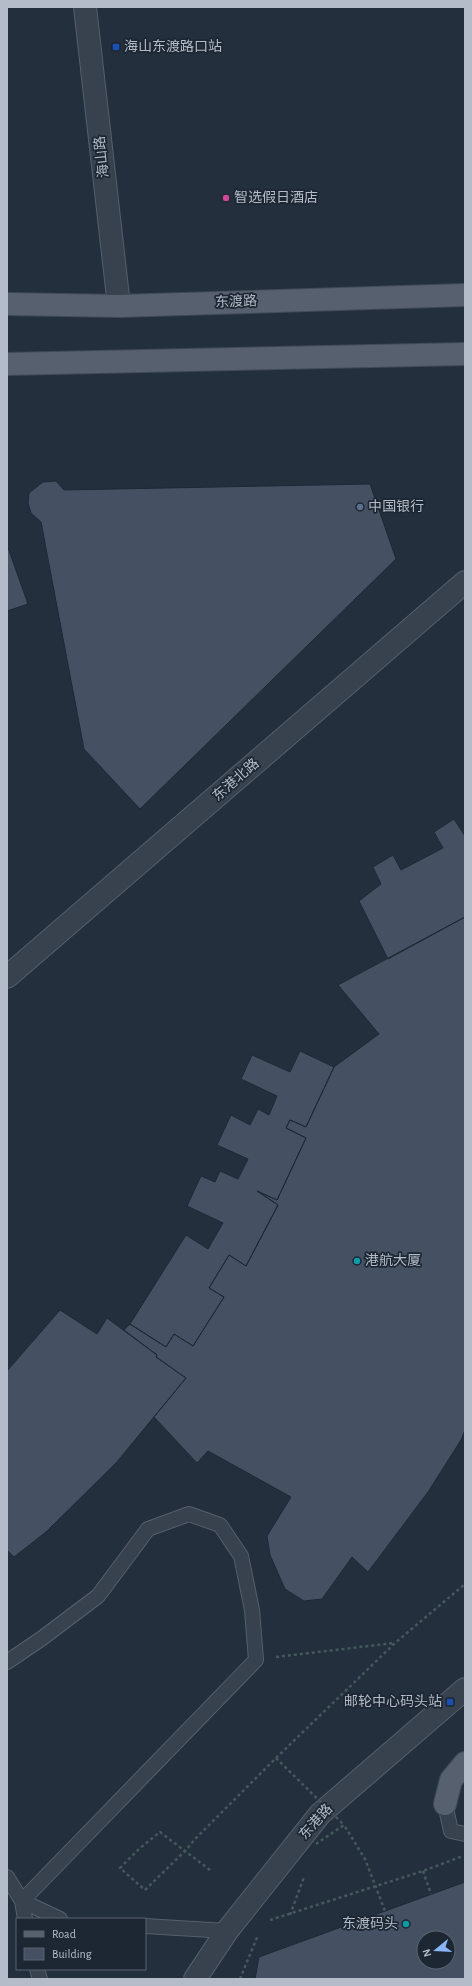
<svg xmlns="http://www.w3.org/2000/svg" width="472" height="1986" font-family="'Alegreya Sans','Noto Sans SC',sans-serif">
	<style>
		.building { fill: #455162; stroke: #1f2835; fill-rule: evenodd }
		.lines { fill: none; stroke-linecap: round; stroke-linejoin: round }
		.service-casing { stroke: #565f6c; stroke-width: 16 }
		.minor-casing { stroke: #565f6c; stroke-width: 24 }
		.tertiary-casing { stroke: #565f6c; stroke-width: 24 }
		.primary-casing { stroke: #414a57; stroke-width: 24 }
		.path { stroke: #44595c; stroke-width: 2.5; stroke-dasharray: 3 3; stroke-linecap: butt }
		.service { stroke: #38414e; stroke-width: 14 }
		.minor { stroke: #38414e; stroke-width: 22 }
		.tertiary { stroke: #38414e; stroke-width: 22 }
		.primary { stroke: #56606e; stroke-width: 22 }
		.path-bridge { stroke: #44595c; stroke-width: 2.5; stroke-dasharray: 3 3; stroke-linecap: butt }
		.transit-dot { fill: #1a4fb4; stroke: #1d2633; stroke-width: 1.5 }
		.hotel-dot { fill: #d1479c; stroke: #1d2633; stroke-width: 1.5 }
		.service-dot { fill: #5c6f8a; stroke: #1d2633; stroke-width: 1.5 }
		.culture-dot { fill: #0f9aa8; stroke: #1d2633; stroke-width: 1.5 }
		.labels { text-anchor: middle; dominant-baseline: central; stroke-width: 3.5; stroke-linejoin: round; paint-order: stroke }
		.poi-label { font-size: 14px; fill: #b4bcc9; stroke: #1d2633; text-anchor: start }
		.street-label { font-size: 14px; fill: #b4bcc9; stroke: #1d2633 }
	</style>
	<rect width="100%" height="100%" fill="#242f3e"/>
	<path class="building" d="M56 481 64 490 370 484 396 559 140 809 84 749 41 522 31 513 28 503 29 493 43 482Z
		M7 545 28 604 7 611Z
		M454 819 465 836V917L388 959 359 901 381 884 373 867 393 855 401 870 443 848 434 832Z
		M465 917V1430L461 1440 428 1492 368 1572 352 1557 322 1599 304 1601 285 1589 270 1555 267 1536 291 1497 208 1451 197 1463 154 1417 186 1378 156 1357 157 1355 124 1330 130 1324 166 1347 174 1334 193 1346 224 1297 209 1288 229 1255 246 1266 278 1205 257 1191 277 1200 306 1138 286 1128 290 1120 306 1127 334 1067 379 1034 338 985Z
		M300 1051 334 1067 306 1127 290 1120 286 1128 306 1138 277 1200 257 1191 278 1205 246 1266 229 1255 209 1288 224 1297 193 1346 174 1334 166 1347 130 1324 186 1235 208 1249 223 1223 187 1206 201 1176 215 1182 220 1171 238 1179 248 1159 217 1145 231 1115 250 1125 258 1109 269 1115 277 1096 241 1079 252 1055 290 1072Z
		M60 1310 97 1334 107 1318 157 1355 156 1357 186 1378 116 1463 46 1532 14 1557 7 1550V1371Z
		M465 1882V1979H255L259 1957ZM424 1938H448V1962H424Z"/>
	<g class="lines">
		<defs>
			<path id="service" d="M7 1662 41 1639 98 1596 148 1529 189 1514 220 1525 241 1556 252 1610 256 1660 22 1901
				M445 1804 451 1831 465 1834
				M7 1877 22 1901 25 1919
				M22 1901 60 1919
				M145 1926 227 1931
				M37 1969 40 1979"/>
			<path id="minor" d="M85 7 119 306
				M7 977 465 582"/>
			<path id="tertiary" d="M195 1979 227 1931 320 1814 465 1689"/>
			<path id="primary" d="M7 304 119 306 465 295
				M7 364 465 354
				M445 1804 451 1780 465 1763"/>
		</defs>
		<use href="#service" class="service-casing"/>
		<use href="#minor" class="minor-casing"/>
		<use href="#tertiary" class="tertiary-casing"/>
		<use href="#primary" class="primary-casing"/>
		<path class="path" d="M276 1657 394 1643
			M210 1870 160 1832 140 1848 120 1868 145 1890 185 1851 196 1838 276 1758 395 1643 465 1584
			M423 1871 431 1894
			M290 1915 304 1877
			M270 1920 423 1871 463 1856
			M240 1979 258 1935"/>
		<use href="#service" class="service"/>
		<use href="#minor" class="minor"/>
		<use href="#tertiary" class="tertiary"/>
		<use href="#primary" class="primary"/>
		<path class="path-bridge" d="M276 1758 344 1825
			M316 1844 344 1825 365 1859 385 1911"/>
	</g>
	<g class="transit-dot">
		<rect x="112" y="43" width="8" height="8" rx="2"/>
		<rect x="446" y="1698" width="8" height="8" rx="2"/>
	</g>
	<circle class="hotel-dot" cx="226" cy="198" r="4"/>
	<circle class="service-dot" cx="360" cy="507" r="4"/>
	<g class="culture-dot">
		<circle cx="357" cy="1261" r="4"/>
		<circle cx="406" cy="1924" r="4"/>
	</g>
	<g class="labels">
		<g class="poi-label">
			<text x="124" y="47">海山东渡路口站</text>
			<text x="234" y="198">智选假日酒店</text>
			<text x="368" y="507">中国银行</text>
			<text x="365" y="1261">港航大厦</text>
			<text x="442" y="1702" text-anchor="end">邮轮中心码头站</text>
			<text x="398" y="1924" text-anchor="end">东渡码头</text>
		</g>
		<g class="street-label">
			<text transform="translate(102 157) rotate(-96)">海山路</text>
			<text transform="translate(236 302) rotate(-2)">东渡路</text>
			<text transform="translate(236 780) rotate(-41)">东港北路</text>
			<text transform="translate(316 1822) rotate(-48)">东港路</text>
		</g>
	</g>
	<rect width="472" height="1986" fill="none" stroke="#b4bcc9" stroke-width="16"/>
	<rect x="16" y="1918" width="130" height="52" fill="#1d2633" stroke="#59626f"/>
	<rect x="24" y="1931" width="20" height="6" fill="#56606e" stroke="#59626f"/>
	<text x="52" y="1938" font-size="12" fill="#b4bcc9">Road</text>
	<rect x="24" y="1948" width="20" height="12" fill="#455162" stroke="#59626f"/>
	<text x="52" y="1958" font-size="12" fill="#b4bcc9">Building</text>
	<g transform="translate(436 1950) rotate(252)"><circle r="19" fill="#1d2633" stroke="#59626f"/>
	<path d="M0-3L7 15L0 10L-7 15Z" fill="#8ab4f8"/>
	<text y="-6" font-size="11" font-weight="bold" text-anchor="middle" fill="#b4bcc9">N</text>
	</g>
</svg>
